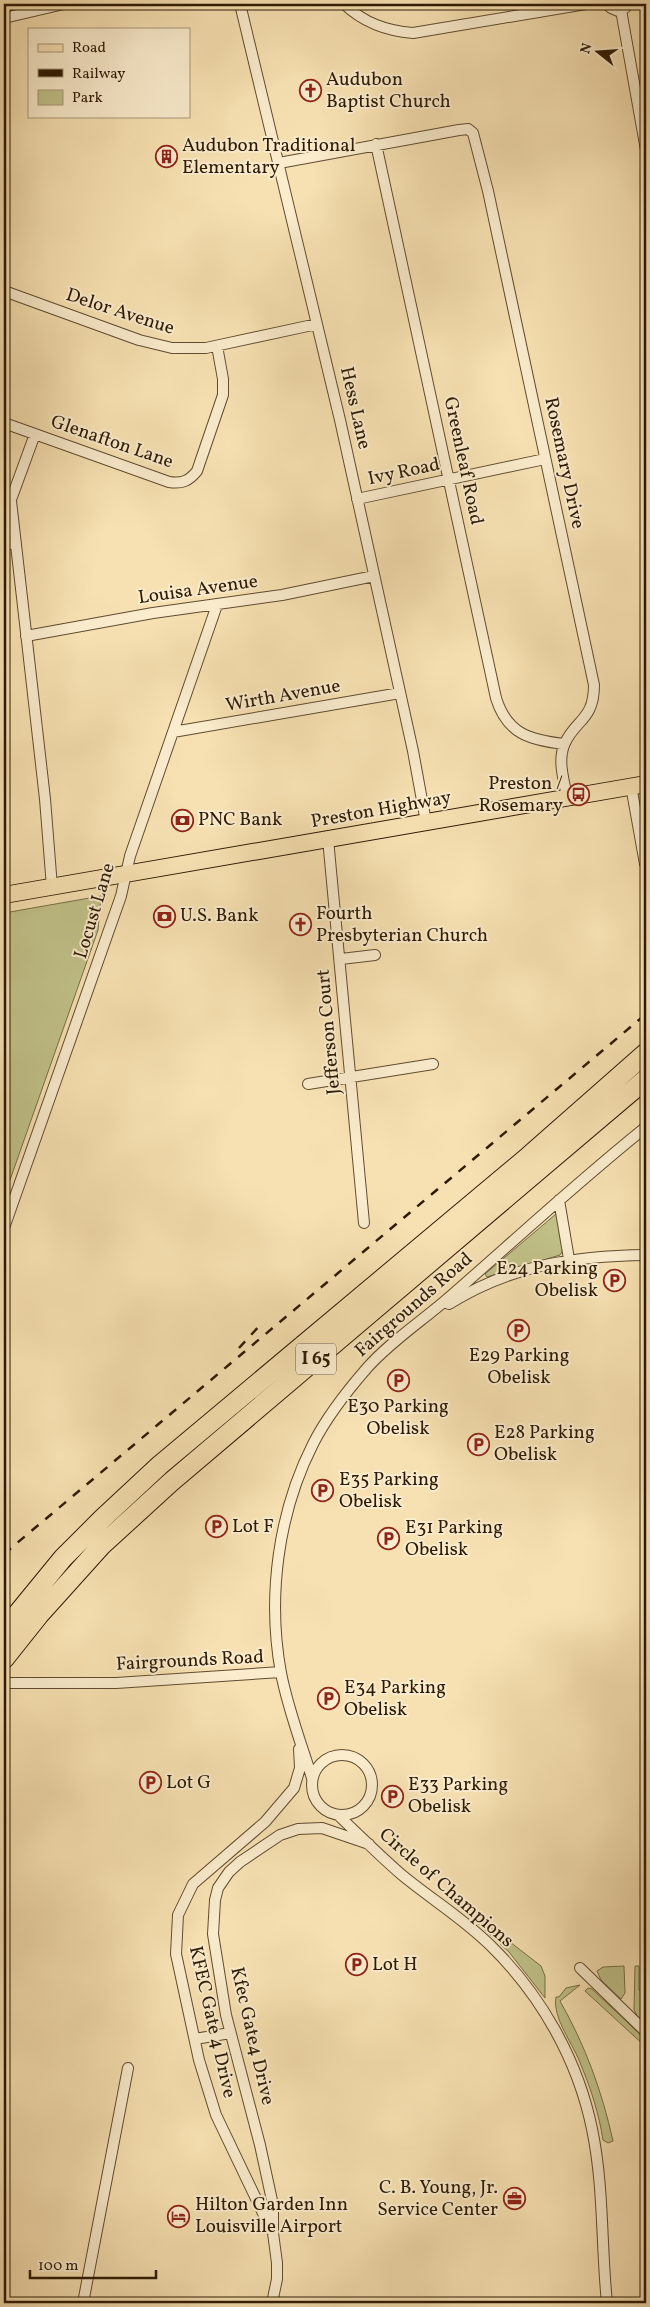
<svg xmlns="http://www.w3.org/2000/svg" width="650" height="2307" font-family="Vollkorn,serif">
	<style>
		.green { fill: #c1c289; stroke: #776e46 }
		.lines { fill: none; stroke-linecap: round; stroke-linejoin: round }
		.minor-casing { stroke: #604c30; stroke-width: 12 }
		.primary-casing { stroke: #2d1a04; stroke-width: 18 }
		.motorway-casing { stroke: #2d1a04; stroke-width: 21 }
		.minor { stroke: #faeccd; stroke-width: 10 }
		.primary { stroke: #f7e1b2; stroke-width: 16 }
		.motorway { stroke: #f7e1b2; stroke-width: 19 }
		.rail { stroke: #2d1a04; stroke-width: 2.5; stroke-dasharray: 9 9; stroke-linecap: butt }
		.labels { text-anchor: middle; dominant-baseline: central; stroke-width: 4; stroke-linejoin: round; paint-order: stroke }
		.shield { fill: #faeccd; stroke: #6a5940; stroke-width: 1 }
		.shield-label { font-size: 18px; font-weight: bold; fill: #2d1a04 }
		.poi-label { font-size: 19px; fill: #2d1a04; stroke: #faeccd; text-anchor: start }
		.street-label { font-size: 19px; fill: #2d1a04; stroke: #faeccd }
	</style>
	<rect width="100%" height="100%" fill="#f7e1b2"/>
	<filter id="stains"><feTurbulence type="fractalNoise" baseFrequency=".004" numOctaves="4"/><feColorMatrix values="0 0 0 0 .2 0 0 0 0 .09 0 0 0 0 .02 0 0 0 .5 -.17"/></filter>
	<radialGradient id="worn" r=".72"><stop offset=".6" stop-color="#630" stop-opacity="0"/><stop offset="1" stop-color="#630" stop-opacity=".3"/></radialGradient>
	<path class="green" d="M101 896 98 930 4 1197V913Z
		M556 1214 558 1216 563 1250 560 1255 487 1277 485 1274Z
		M475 1921 488 1925 541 1966 545 1976V1998L509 1952Z
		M624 1966 625 1993 621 1999 601 1980 597 1971 603 1967Z
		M635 1966H639V1990L646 1997V2012L639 2019 634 2010Z
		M580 1985 560 2001C585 2045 602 2091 613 2141L608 2143 603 2140C599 2114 591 2089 581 2065 574 2045 552 2018 556 1997H559L566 1988Z
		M588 1988 592 1989 646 2040V2047L585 1991Z"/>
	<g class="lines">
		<defs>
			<path id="minor" d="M240 4 340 420 413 751 426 822
				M344 4C364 23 386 31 413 33L586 4
				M607 4 611 8 618 11 625 8 628 4
				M621 10 646 150
				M4 18 64 4
				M376 144 496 698C507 734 530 740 564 744
				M279 163 459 130 468 129 473 133 488 191 594 685C594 720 576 719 565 743 557 760 564 780 567 797
				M4 291 139 340 172 348H206L317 324
				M4 423 169 482C182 484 189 481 197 471L223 395V379L217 346
				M12 497 35 434
				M357 499 545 459
				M11 501 45 799 52 887
				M4 544 16 543
				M26 636 153 613 282 595 374 576
				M173 732 400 693
				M631 786 645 864
				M328 839 364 1223
				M341 959 375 955
				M308 1084 433 1064
				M559 1200 569 1259
				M4 1228 121 896 130 856 217 605
				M449 1304C511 1265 575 1256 646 1255
				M4 1683H116L281 1672
				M312 1785a30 30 0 1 1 60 0a30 30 0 1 1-60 0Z
				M312 1778C301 1743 288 1709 281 1673 267 1597 278 1513 313 1444 327 1416 347 1391 367 1368 392 1340 425 1319 453 1294 517 1238 580 1180 646 1127
				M338 1815C359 1835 380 1856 402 1875 431 1899 464 1919 491 1946 541 1995 578 2060 592 2129 604 2186 601 2245 607 2303
				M580 1968 646 2032
				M195 2039 230 2033
				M271 2230 216 2115 199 2060 176 1954 178 1915 193 1884 265 1822 294 1788 300 1768 299 1749
				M83 2303 128 2068
				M272 2303 277 2279V2263L273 2233V2205L260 2145 226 2015 213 1934 215 1900 218 1888 229 1872 240 1862 280 1835 298 1829 322 1828 369 1844"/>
			<path id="primary" d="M4 895 646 784"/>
			<path id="motorway" d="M4 1630 63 1558 102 1519 160 1465 529 1156 646 1053
				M4 1659 39 1615 102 1545 171 1482 646 1079"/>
		</defs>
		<use href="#minor" class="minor-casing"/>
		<use href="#primary" class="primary-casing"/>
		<use href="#motorway" class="motorway-casing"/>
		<use href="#minor" class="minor"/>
		<use href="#primary" class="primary"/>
		<use href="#motorway" class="motorway"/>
		<path class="rail" d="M239 1348 262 1323
			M4 1554 646 1014"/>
	</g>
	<defs>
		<symbol id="church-ring" viewBox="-11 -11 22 22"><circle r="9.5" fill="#faeccd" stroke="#8f2418" stroke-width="1.5"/><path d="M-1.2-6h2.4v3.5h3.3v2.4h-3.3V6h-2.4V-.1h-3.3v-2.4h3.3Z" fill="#8f2418"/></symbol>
		<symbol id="building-ring" viewBox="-11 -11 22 22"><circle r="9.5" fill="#faeccd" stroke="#8f2418" stroke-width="1.5"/><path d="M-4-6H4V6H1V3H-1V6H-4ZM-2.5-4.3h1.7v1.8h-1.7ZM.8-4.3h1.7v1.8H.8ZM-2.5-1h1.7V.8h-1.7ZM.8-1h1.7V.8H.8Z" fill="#8f2418"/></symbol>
		<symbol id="bus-ring" viewBox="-11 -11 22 22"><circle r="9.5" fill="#faeccd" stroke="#8f2418" stroke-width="1.5"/><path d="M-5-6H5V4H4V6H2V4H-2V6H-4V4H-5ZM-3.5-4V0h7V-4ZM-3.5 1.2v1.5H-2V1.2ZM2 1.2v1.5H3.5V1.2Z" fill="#8f2418"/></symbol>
		<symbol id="bank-ring" viewBox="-11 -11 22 22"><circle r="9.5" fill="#faeccd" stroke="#8f2418" stroke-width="1.5"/><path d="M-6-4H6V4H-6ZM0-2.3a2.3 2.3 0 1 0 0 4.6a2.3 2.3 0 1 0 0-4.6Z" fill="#8f2418"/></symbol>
		<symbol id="parking-ring" viewBox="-11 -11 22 22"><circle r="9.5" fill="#faeccd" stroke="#8f2418" stroke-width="1.5"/><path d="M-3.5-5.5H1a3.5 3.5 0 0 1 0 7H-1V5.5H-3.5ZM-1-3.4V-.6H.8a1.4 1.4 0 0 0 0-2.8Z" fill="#8f2418"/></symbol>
		<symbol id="office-ring" viewBox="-11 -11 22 22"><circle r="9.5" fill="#faeccd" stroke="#8f2418" stroke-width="1.5"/><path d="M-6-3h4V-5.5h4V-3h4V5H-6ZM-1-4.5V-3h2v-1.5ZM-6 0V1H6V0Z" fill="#8f2418"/></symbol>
		<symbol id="hotel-ring" viewBox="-11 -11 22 22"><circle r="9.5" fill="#faeccd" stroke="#8f2418" stroke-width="1.5"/><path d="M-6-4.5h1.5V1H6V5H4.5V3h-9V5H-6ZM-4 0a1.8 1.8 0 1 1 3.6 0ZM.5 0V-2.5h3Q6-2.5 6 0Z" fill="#8f2418"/></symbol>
	</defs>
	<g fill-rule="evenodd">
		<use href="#church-ring" x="298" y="78" width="25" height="25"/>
		<use href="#building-ring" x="154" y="144" width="25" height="25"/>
		<use href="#bus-ring" x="566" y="782" width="25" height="25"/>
		<use href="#bank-ring" x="170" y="808" width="25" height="25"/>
		<use href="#bank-ring" x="152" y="904" width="25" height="25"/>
		<use href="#church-ring" x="288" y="912" width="25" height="25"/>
		<use href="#parking-ring" x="602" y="1268" width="25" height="25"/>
		<use href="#parking-ring" x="506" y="1318" width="25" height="25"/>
		<use href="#parking-ring" x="386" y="1368" width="25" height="25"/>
		<use href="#parking-ring" x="466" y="1432" width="25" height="25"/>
		<use href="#parking-ring" x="310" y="1478" width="25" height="25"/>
		<use href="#parking-ring" x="204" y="1514" width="25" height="25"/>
		<use href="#parking-ring" x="376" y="1526" width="25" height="25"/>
		<use href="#parking-ring" x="316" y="1686" width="25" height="25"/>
		<use href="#parking-ring" x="138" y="1770" width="25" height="25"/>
		<use href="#parking-ring" x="380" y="1784" width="25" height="25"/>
		<use href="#parking-ring" x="344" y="1952" width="25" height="25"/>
		<use href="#office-ring" x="502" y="2186" width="25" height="25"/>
		<use href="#hotel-ring" x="166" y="2204" width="25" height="25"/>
	</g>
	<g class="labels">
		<rect class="shield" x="296" y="1343.5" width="40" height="31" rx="4"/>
		<g class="shield-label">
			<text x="316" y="1359">I 65</text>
		</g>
		<g class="poi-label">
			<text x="326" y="80">Audubon<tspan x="326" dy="22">Baptist Church</tspan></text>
			<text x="182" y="146">Audubon Traditional<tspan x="182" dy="22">Elementary</tspan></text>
			<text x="563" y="784" text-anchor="end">Preston /<tspan x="563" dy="22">Rosemary</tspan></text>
			<text x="198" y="820">PNC Bank</text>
			<text x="316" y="914">Fourth<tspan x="316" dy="22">Presbyterian Church</tspan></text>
			<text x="180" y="916">U.S. Bank</text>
			<text x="598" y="1269" text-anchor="end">E24 Parking<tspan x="598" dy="22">Obelisk</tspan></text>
			<text x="519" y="1356" text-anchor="middle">E29 Parking<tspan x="519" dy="22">Obelisk</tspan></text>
			<text x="398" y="1407" text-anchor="middle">E30 Parking<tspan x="398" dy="22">Obelisk</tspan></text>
			<text x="494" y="1433">E28 Parking<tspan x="494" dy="22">Obelisk</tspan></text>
			<text x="339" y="1480">E35 Parking<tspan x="339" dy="22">Obelisk</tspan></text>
			<text x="232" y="1527">Lot F</text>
			<text x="405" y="1528">E31 Parking<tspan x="405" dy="22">Obelisk</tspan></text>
			<text x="344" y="1688">E34 Parking<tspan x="344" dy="22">Obelisk</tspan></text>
			<text x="166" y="1783">Lot G</text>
			<text x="408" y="1785">E33 Parking<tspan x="408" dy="22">Obelisk</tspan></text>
			<text x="372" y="1965">Lot H</text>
			<text x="498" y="2188" text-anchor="end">C. B. Young, Jr.<tspan x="498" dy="22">Service Center</tspan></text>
			<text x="195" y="2205">Hilton Garden Inn<tspan x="195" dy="22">Louisville Airport</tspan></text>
		</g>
		<g class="street-label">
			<text transform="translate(120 312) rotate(18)">Delor Avenue</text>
			<text transform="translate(355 408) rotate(77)">Hess Lane</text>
			<text transform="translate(112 442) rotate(19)">Glenafton Lane</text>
			<text transform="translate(463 461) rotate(78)">Greenleaf Road</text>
			<text transform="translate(564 463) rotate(78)">Rosemary Drive</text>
			<text transform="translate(404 472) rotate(-12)">Ivy Road</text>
			<text transform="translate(198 590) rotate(-8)">Louisa Avenue</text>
			<text transform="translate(283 696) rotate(-10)">Wirth Avenue</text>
			<text transform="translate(381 810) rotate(-10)">Preston Highway</text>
			<text transform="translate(95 911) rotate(-73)">Locust Lane</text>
			<text transform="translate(329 1032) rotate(-95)">Jefferson Court</text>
			<text transform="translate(414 1305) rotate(-41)">Fairgrounds Road</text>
			<text transform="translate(190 1661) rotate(-3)">Fairgrounds Road</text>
			<text transform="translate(446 1888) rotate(41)">Circle of Champions</text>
			<text transform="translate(212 2022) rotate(77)">KFEC Gate 4 Drive</text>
			<text transform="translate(252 2036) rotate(77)">Kfec Gate4 Drive</text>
		</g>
	</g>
	<rect width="650" height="2307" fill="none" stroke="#f7e1b2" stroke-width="20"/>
	<rect x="5" y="5" width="640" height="2297" fill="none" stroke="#2d1a04" stroke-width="2.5"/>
	<rect x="10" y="10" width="630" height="2287" fill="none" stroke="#2d1a04"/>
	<rect x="28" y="28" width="162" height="90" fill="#faeccd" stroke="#a8987d"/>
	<rect x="38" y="44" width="25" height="8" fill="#f7e1b2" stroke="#a8987d"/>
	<text x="72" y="52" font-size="15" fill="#2d1a04">Road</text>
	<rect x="38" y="69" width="25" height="8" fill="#2d1a04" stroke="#a8987d"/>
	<text x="72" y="78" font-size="15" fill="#2d1a04">Railway</text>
	<rect x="38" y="90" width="25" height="15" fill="#c1c289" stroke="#a8987d"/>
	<text x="72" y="102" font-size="15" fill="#2d1a04">Park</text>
	<g transform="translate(598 52) rotate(287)" stroke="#faeccd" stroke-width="4" paint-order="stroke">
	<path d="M0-4L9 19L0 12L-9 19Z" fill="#2d1a04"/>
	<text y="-8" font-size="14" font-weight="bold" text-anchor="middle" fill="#2d1a04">N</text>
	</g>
	<path d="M30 2270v8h126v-8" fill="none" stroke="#2d1a04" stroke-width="2.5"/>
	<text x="38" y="2270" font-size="15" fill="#2d1a04" stroke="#faeccd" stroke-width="4" paint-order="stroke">100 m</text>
	<rect width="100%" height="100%" filter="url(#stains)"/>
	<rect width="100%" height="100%" fill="url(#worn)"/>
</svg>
